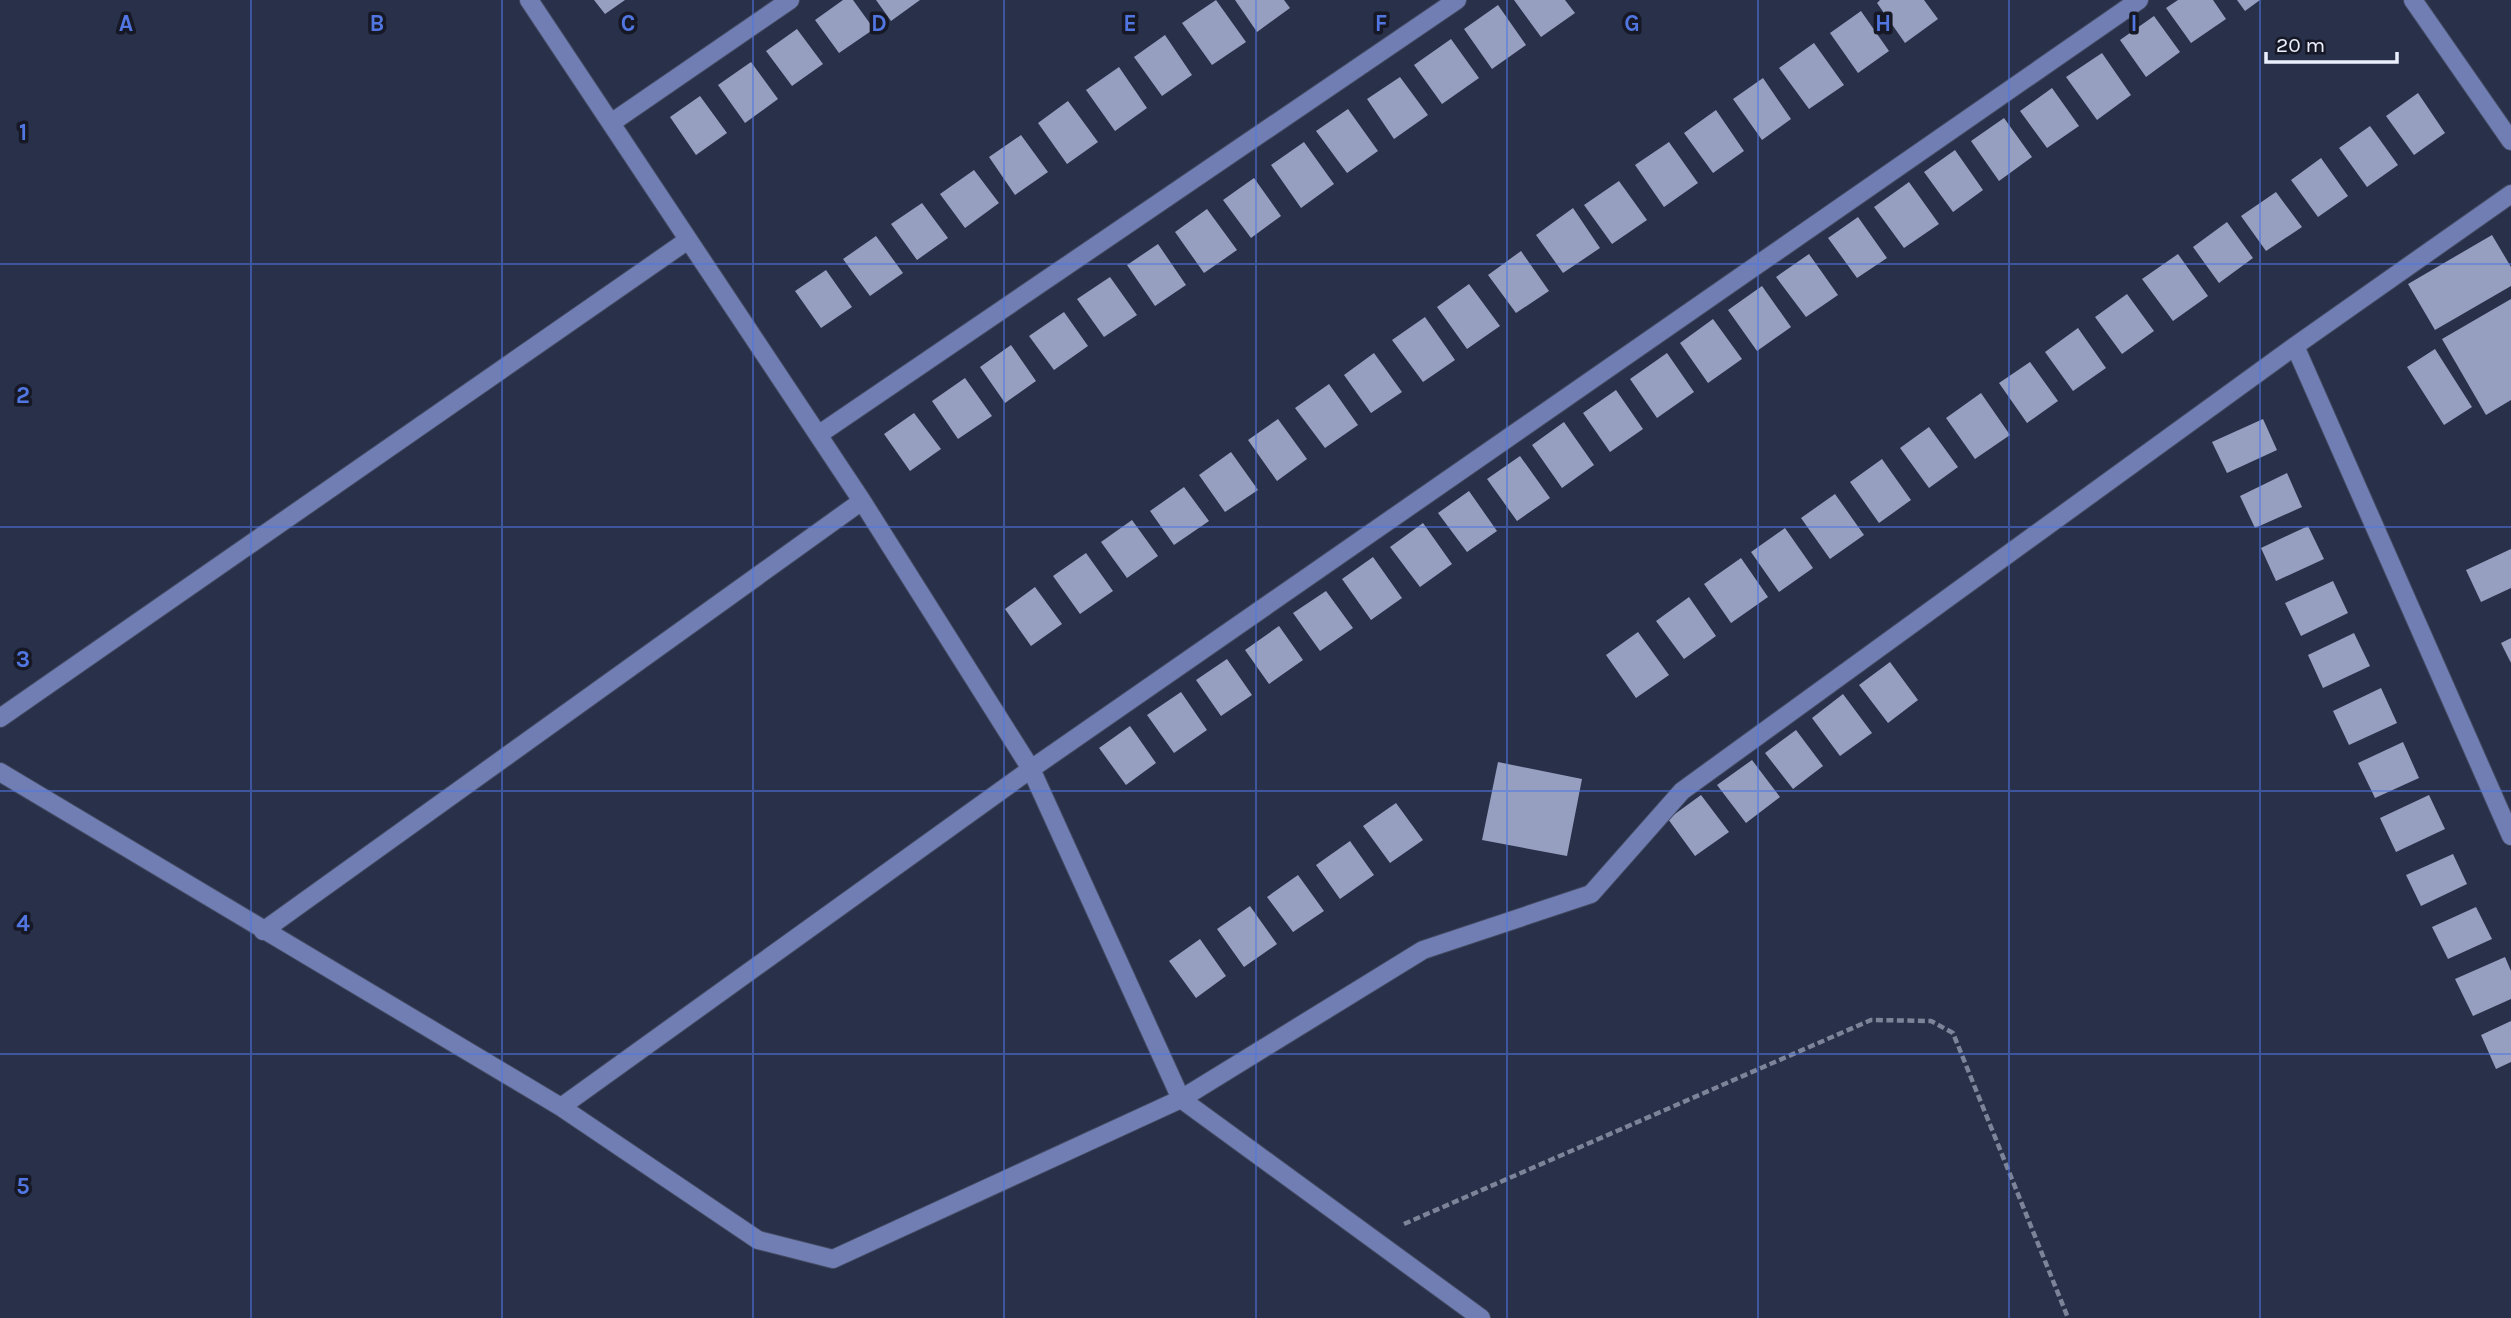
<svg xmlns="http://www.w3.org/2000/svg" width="2511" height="1318" font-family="Karla,sans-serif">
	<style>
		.building { fill: #969fbf }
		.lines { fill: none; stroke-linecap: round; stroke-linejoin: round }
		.minor-casing { stroke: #444b63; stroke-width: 20 }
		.path { stroke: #7d8398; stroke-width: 4.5; stroke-dasharray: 7 3.5; stroke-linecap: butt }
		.minor { stroke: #707eb3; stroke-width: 18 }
		.grid { fill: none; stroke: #5176e2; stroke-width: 2; stroke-opacity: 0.55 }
		.grid-label { font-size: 23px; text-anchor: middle; font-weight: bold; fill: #5176e2; stroke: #161925; stroke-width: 7; stroke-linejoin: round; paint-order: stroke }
	</style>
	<rect width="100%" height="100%" fill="#29304a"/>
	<path class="building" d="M594 0H625L605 14Z
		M843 0H853L874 29 839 53 815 20Z
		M876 0H920L891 21Z
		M1216 0 1246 42 1212 65 1182 23Z
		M1235 0H1284L1290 8 1257 32Z
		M1514 0H1565L1575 13 1541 37Z
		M1880 0H1924L1938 19 1905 43 1877 3Z
		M2178 0H2213L2226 19 2191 43 2166 8Z
		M2237 0H2260L2245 11Z
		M1498 5 1526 45 1492 69 1464 29Z
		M1861 11 1889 51 1858 73 1830 33Z
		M2154 16 2180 52 2146 77 2120 40Z
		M797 29 823 64 792 86 766 51Z
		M1165 35 1192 75 1162 96 1134 57Z
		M1451 39 1479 78 1442 104 1414 65Z
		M1814 43 1844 85 1809 109 1779 68Z
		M2102 53 2131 95 2097 120 2066 77Z
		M751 62 778 99 745 123 718 85Z
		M1119 67 1147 108 1115 131 1086 90Z
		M1400 77 1428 115 1394 139 1367 99Z
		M1763 78 1791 119 1762 140 1733 99Z
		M2052 88 2079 126 2047 148 2020 111Z
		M2418 93 2445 133 2414 155 2386 116Z
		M700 96 727 133 696 155 670 117Z
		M1068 101 1098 142 1067 164 1038 123Z
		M1348 109 1378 151 1347 173 1316 131Z
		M1716 110 1744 151 1713 173 1684 133Z
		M2004 118 2032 157 1999 181 1971 141Z
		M2370 126 2398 165 2367 187 2339 148Z
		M1021 135 1048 172 1015 195 989 157Z
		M1304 142 1334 184 1301 208 1271 165Z
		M1669 142 1698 183 1664 207 1635 165Z
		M1955 150 1983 190 1953 212 1924 172Z
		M2321 158 2348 196 2318 217 2291 180Z
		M974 170 999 203 965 228 940 194Z
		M1254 178 1281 216 1251 238 1223 200Z
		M1619 181 1647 220 1612 244 1584 205Z
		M1909 182 1939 224 1904 248 1874 207Z
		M2276 192 2302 227 2266 251 2241 216Z
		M922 203 948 238 917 260 891 224Z
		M1573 208 1600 248 1563 273 1536 235Z
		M1207 209 1237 250 1204 273 1175 232Z
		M1858 217 1887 258 1857 278 1828 238Z
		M2227 222 2253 258 2219 283 2193 247Z
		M2492 235 2511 267V286L2435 330 2408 284Z
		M876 236 903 273 870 296 843 259Z
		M1158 244 1186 285 1155 306 1127 265Z
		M1521 251 1549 291 1516 313 1488 275Z
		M1809 254 1838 295 1806 317 1776 277Z
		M2178 254 2208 296 2173 321 2142 279Z
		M826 270 852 307 821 328 795 291Z
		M1110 277 1137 315 1104 337 1077 299Z
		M1469 284 1500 326 1467 349 1437 307Z
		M1762 286 1791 327 1757 351 1728 310Z
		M2127 294 2154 331 2122 354 2095 317Z
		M2511 299V400L2486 415 2442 339Z
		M1064 312 1088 346 1054 370 1029 336Z
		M1425 317 1455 360 1423 382 1392 340Z
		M1713 319 1742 359 1708 383 1680 343Z
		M2078 328 2106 368 2073 391 2045 352Z
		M1011 345 1036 381 1005 403 980 367Z
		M2435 349 2472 407 2444 425 2407 367Z
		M1374 353 1402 392 1371 413 1344 375Z
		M1667 353 1694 392 1657 418 1630 379Z
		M2030 362 2058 401 2027 423 1999 383Z
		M965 378 992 416 958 439 932 401Z
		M1329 384 1358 425 1325 448 1295 408Z
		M1616 390 1643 429 1610 452 1583 413Z
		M1981 393 2010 435 1975 459 1946 418Z
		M914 413 941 449 910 471 884 434Z
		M1278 419 1307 459 1277 481 1248 440Z
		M2263 419 2277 450 2227 473 2212 442Z
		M1564 422 1594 465 1562 488 1532 445Z
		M1929 427 1958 467 1929 488 1900 448Z
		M1231 452 1258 490 1225 512 1199 475Z
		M1520 456 1550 498 1517 521 1487 479Z
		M1882 459 1911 500 1879 523 1850 482Z
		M2287 473 2302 507 2255 528 2240 496Z
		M1184 487 1209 521 1174 545 1150 511Z
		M1469 491 1497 531 1467 552 1438 513Z
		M1835 494 1864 535 1830 559 1801 518Z
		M1132 520 1158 556 1127 578 1101 542Z
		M1423 523 1452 564 1420 587 1390 547Z
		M2308 526 2324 559 2276 581 2261 548Z
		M1785 528 1813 568 1779 592 1751 552Z
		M2511 549V588L2481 602 2466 570Z
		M1086 553 1113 591 1080 614 1053 576Z
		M1373 557 1402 598 1371 620 1342 579Z
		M1741 558 1768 597 1731 623 1704 584Z
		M2333 581 2348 613 2301 636 2285 603Z
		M1035 587 1062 624 1031 646 1005 609Z
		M1326 591 1353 628 1320 651 1293 613Z
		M1689 597 1716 636 1684 659 1656 621Z
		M1279 626 1303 660 1269 684 1245 650Z
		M1638 632 1669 675 1636 698 1606 655Z
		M2354 633 2370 666 2323 688 2308 655Z
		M2511 638V663L2501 643Z
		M1227 659 1252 695 1221 716 1196 680Z
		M1890 662 1918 700 1888 723 1859 685Z
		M2381 688 2397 723 2349 745 2333 711Z
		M1181 692 1207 730 1174 753 1147 715Z
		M1843 694 1872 733 1840 756 1812 718Z
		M1130 726 1156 763 1126 785 1099 748Z
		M1796 730 1823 766 1793 789 1765 753Z
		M2403 742 2419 778 2375 798 2358 763Z
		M1752 760 1780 797 1746 823 1717 785Z
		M1498 762 1582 779 1567 856 1482 840Z
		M1701 795 1729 832 1695 856 1668 819Z
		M2429 795 2445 829 2396 852 2380 818Z
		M1396 803 1423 840 1390 863 1363 826Z
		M1350 841 1374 875 1340 899 1316 865Z
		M2453 854 2467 884 2421 906 2406 875Z
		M1298 875 1324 911 1293 932 1267 897Z
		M1250 906 1277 944 1244 967 1217 929Z
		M2476 907 2492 939 2448 959 2432 927Z
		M1200 939 1226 976 1196 998 1169 961Z
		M2505 957 2511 971V999L2473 1016 2455 979Z
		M2511 1021V1062L2496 1069 2481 1035Z"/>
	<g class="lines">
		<defs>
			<path id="minor" d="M529 0 862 501 1031 769 1181 1099 1481 1318
				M2413 0 2511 141
				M611 123 790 0
				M2295 346 2511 836
				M818 435 1457 0
				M0 718 688 240
				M0 772 561 1107 758 1240 833 1259 1181 1099 1423 950 1591 894 1682 791 2295 346 2511 194
				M263 931 862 501
				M561 1107 1031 769 2139 0"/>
		</defs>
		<use href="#minor" class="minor-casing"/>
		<path class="path" d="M1404 1224 1871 1020 1931 1021 1953 1033 2068 1318"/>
		<use href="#minor" class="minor"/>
	</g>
	<path class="grid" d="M251 0V1318M502 0V1318M753 0V1318M1004 0V1318M1256 0V1318M1507 0V1318M1758 0V1318M2009 0V1318M2260 0V1318M0 264H2511M0 527H2511M0 791H2511M0 1054H2511"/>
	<g class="grid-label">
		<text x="126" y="31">A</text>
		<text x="377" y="31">B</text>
		<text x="628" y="31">C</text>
		<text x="879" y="31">D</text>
		<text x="1130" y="31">E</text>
		<text x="1381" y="31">F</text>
		<text x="1632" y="31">G</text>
		<text x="1883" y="31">H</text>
		<text x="2134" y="31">I</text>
		<text x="23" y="140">1</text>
		<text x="23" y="403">2</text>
		<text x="23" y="667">3</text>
		<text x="23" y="931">4</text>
		<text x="23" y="1194">5</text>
	</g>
	<path d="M2266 52v10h131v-10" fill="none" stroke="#ecf0fe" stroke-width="3.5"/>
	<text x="2276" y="52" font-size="21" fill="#ecf0fe" stroke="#161925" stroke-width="5" paint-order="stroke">20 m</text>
</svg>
